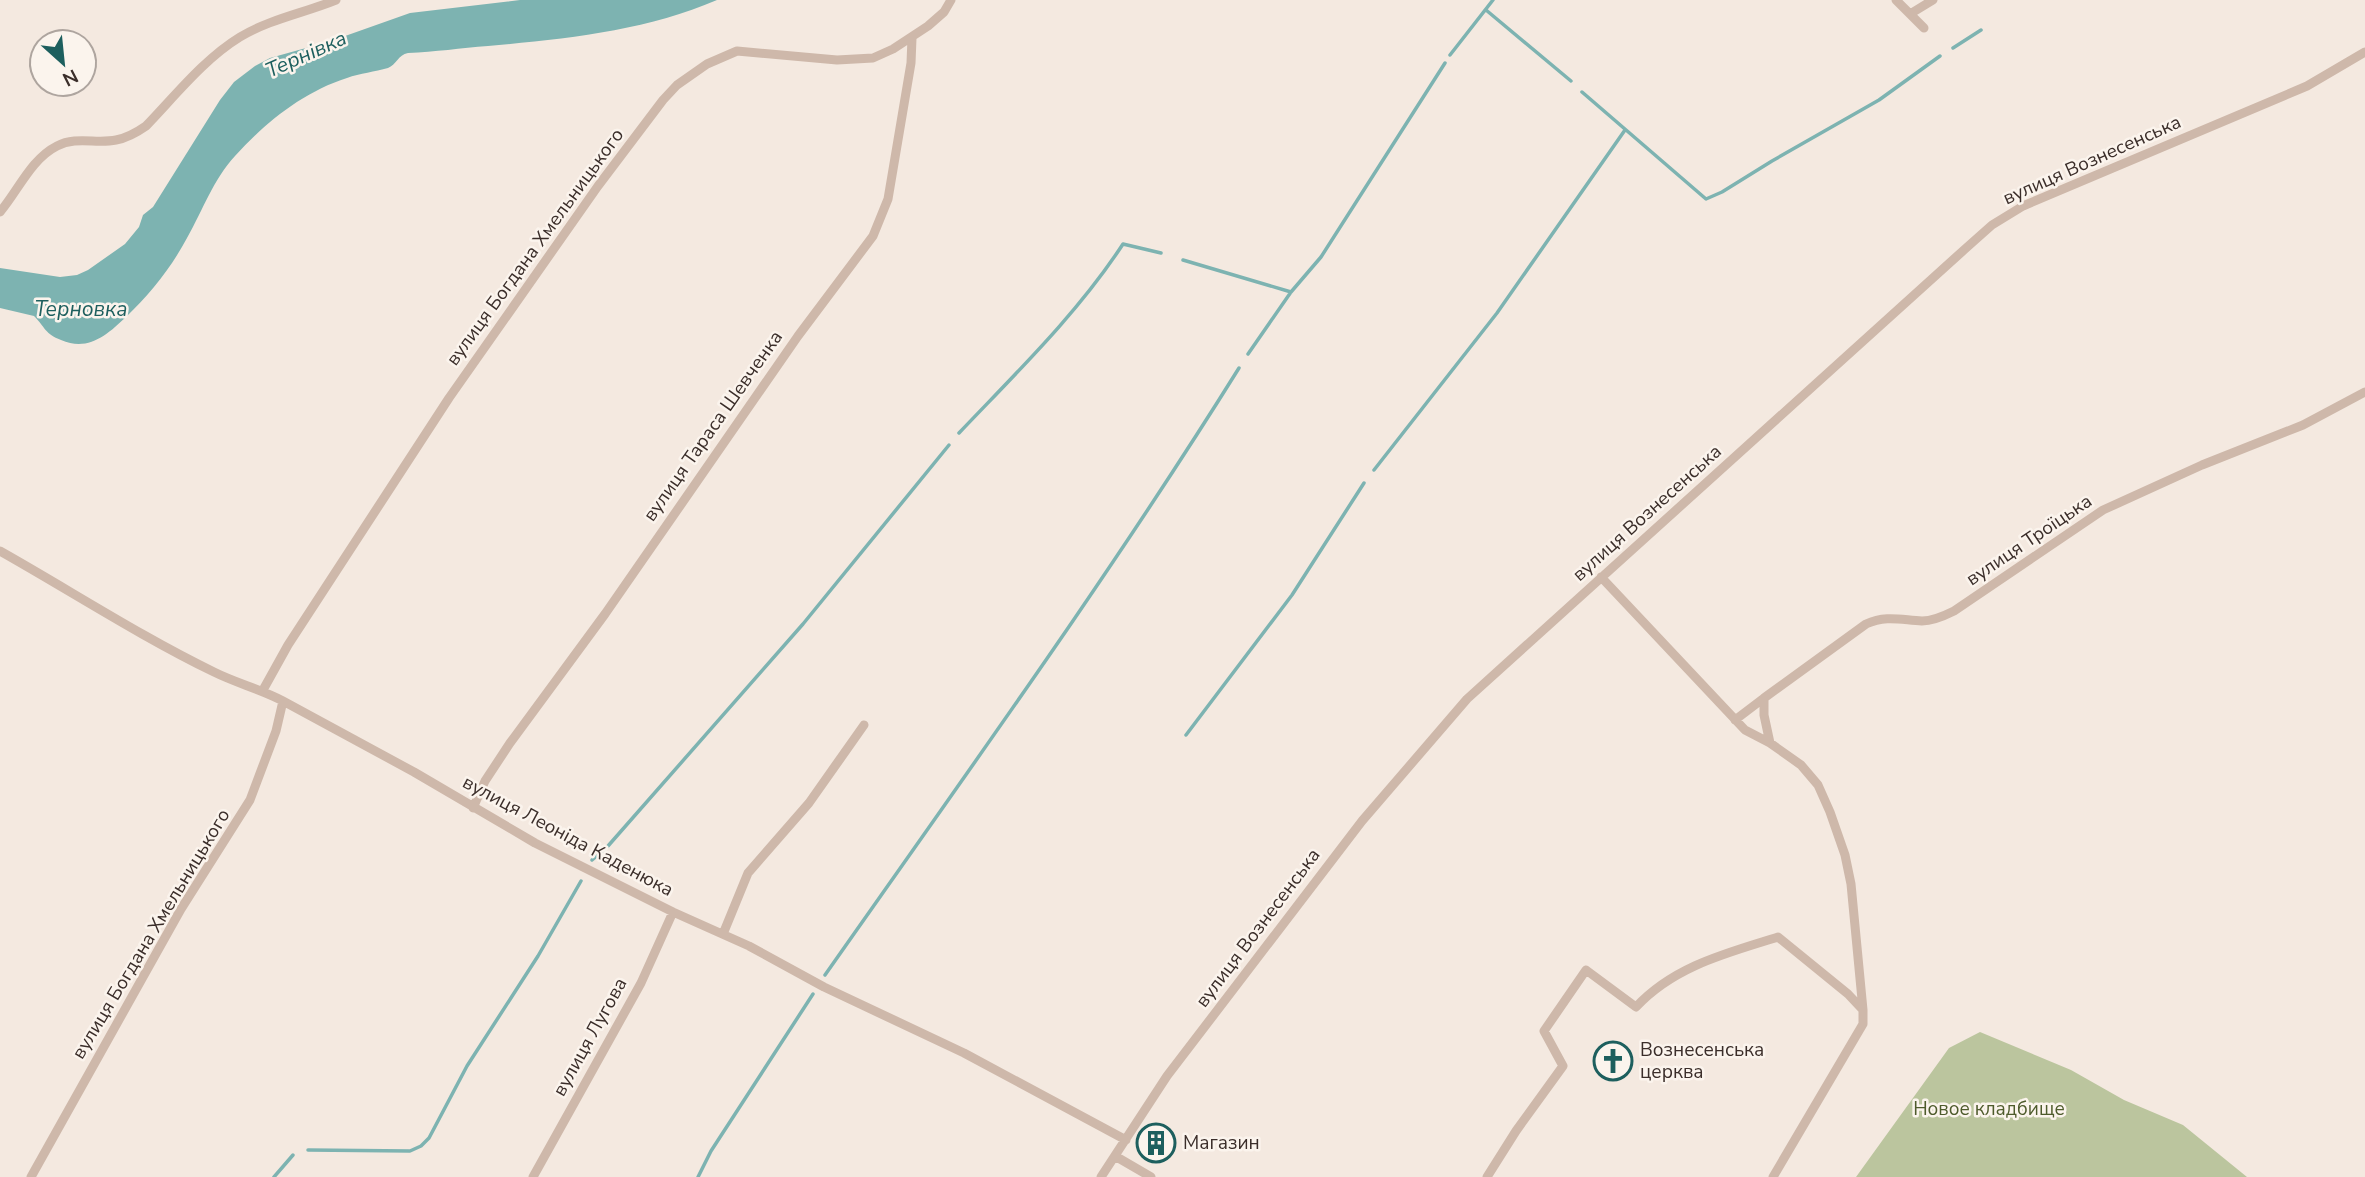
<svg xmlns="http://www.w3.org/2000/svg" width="2365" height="1177" font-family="'Nunito Sans',sans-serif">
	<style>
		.green { fill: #bbc59e }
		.water { fill: #7db3b1 }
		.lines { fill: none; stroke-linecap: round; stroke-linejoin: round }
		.stream { stroke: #7db3b1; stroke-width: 3.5 }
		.minor { stroke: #ceb8aa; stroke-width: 9 }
		.labels { text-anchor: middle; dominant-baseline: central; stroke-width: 5; stroke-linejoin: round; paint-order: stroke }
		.street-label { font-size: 19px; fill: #3b2e2a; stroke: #fbf4ed }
		.poi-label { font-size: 19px; fill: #3b2e2a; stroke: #fbf4ed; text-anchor: start }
		.park-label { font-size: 19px; fill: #4e5b2c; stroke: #fbf4ed }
		.water-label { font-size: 21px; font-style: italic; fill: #1d5f5e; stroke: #fbf4ed }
	</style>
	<rect width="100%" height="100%" fill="#f4e9e0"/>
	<path class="green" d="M1980 1032 2071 1070 2124 1100 2183 1125 2247 1177H1856L1949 1048Z"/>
	<path class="water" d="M520 0H717C645 31 565 39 488 46 461 48 435 52 408 53 398 55 396 65 388 68 375 72 360 73 347 78 303 92 266 122 235 156 213 180 203 210 187 238 171 268 150 294 126 317 107 335 88 352 61 340 45 334 45 327 34 316L0 308V268L60 277 77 275 88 270 125 244 139 227 143 215 153 207 220 100 234 82 255 66 270 58 331 41 410 13Z"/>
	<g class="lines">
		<path class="stream" d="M1486 10 1571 81
			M1953 48 1981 30
			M1450 55 1493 0
			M1582 92 1706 199 1722 192 1772 161 1879 100 1940 56
			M1183 260 1291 292
			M1248 354 1291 292 1321 257 1445 63
			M959 433C1016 373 1078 313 1123 244L1161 253
			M1374 470 1497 313 1625 130
			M1186 735 1292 595 1364 483
			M592 860 608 846 803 624 949 445
			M825 975C966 774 1110 575 1239 368
			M308 1150 410 1151 421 1146 429 1138 467 1066 538 956 581 881
			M274 1177 293 1155
			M698 1177 711 1151 813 994"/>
		<path class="minor" d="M1896 0 1924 28
			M1910 14 1933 0
			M0 212C18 191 31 159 57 146 76 136 96 144 116 140 127 138 136 133 146 126 175 96 204 59 240 37 270 19 304 13 336 0
			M0 551C71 591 140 636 214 672 236 683 260 689 283 701L414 772 535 843 673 912 749 946 824 987 964 1053 1126 1140
			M1601 577 1745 730 1770 743 1801 765 1818 785 1830 812 1845 855 1851 884 1863 1010V1024L1773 1177
			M263 690 288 645 449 398 598 186 663 100 677 85 707 64 737 51 837 60 873 58 893 49 928 26 944 12 951 0
			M1735 720 1764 698
			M1770 743 1764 715V698L1866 624C1886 615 1901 620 1922 621 1933 621 1944 616 1954 611L2103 510 2202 465 2303 425 2365 392
			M473 808 485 781 510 743 605 614 798 336 873 236 888 199 911 63 912 38
			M723 934 748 873 809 803 864 725
			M1115 1156 1151 1177
			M31 1177 181 909 250 800 276 731 283 701
			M533 1177 641 983 673 912
			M1101 1177 1167 1076 1362 821 1467 699 1965 249 1992 225 2023 206 2307 86 2365 52
			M1487 1177 1516 1131 1563 1066 1544 1031 1586 970 1636 1007C1674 966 1727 953 1778 937L1848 994 1863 1010"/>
	</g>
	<defs>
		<symbol id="church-ring" viewBox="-11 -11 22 22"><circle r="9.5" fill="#fbf4ed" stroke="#1d5f5e" stroke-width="1.5"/><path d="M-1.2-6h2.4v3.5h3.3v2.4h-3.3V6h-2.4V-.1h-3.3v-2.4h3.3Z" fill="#1d5f5e"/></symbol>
		<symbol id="building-ring" viewBox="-11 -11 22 22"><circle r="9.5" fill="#fbf4ed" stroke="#1d5f5e" stroke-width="1.5"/><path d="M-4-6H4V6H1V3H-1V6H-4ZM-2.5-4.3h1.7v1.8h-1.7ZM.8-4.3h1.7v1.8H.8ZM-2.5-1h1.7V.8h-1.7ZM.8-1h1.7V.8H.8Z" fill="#1d5f5e"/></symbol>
	</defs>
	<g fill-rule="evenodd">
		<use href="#church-ring" x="1591" y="1039" width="44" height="44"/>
		<use href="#building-ring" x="1134" y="1121" width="44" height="44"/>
	</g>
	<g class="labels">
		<g class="street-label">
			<text transform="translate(2092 160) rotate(-24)">вулиця Вознесенська</text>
			<text transform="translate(535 247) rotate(-54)">вулиця Богдана Хмельницького</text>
			<text transform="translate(713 426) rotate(-55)">вулиця Тараса Шевченка</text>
			<text transform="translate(1647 513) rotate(-42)">вулиця Вознесенська</text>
			<text transform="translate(2029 540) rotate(-34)">вулиця Троїцька</text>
			<text transform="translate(568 836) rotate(28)">вулиця Леоніда Каденюка</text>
			<text transform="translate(1258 928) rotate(-53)">вулиця Вознесенська</text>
			<text transform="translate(151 934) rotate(-59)">вулиця Богдана Хмельницького</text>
			<text transform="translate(590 1037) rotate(-61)">вулиця Лугова</text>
		</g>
		<g class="poi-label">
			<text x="1640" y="1050">Вознесенська<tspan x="1640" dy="22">церква</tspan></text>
			<text x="1183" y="1143">Магазин</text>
		</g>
		<g class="park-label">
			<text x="1989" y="1109">Новое кладбище</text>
		</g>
		<g class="water-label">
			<text transform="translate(306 54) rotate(-24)">Тернівка</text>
			<text x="81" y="309">Терновка</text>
		</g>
	</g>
	<g transform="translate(63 63) rotate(153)"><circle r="33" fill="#fbf4ed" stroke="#aea59f" stroke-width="2"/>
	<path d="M0-5L12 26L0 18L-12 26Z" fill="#1d5f5e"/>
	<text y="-10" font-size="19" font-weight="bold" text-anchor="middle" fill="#3b2e2a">N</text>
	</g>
</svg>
